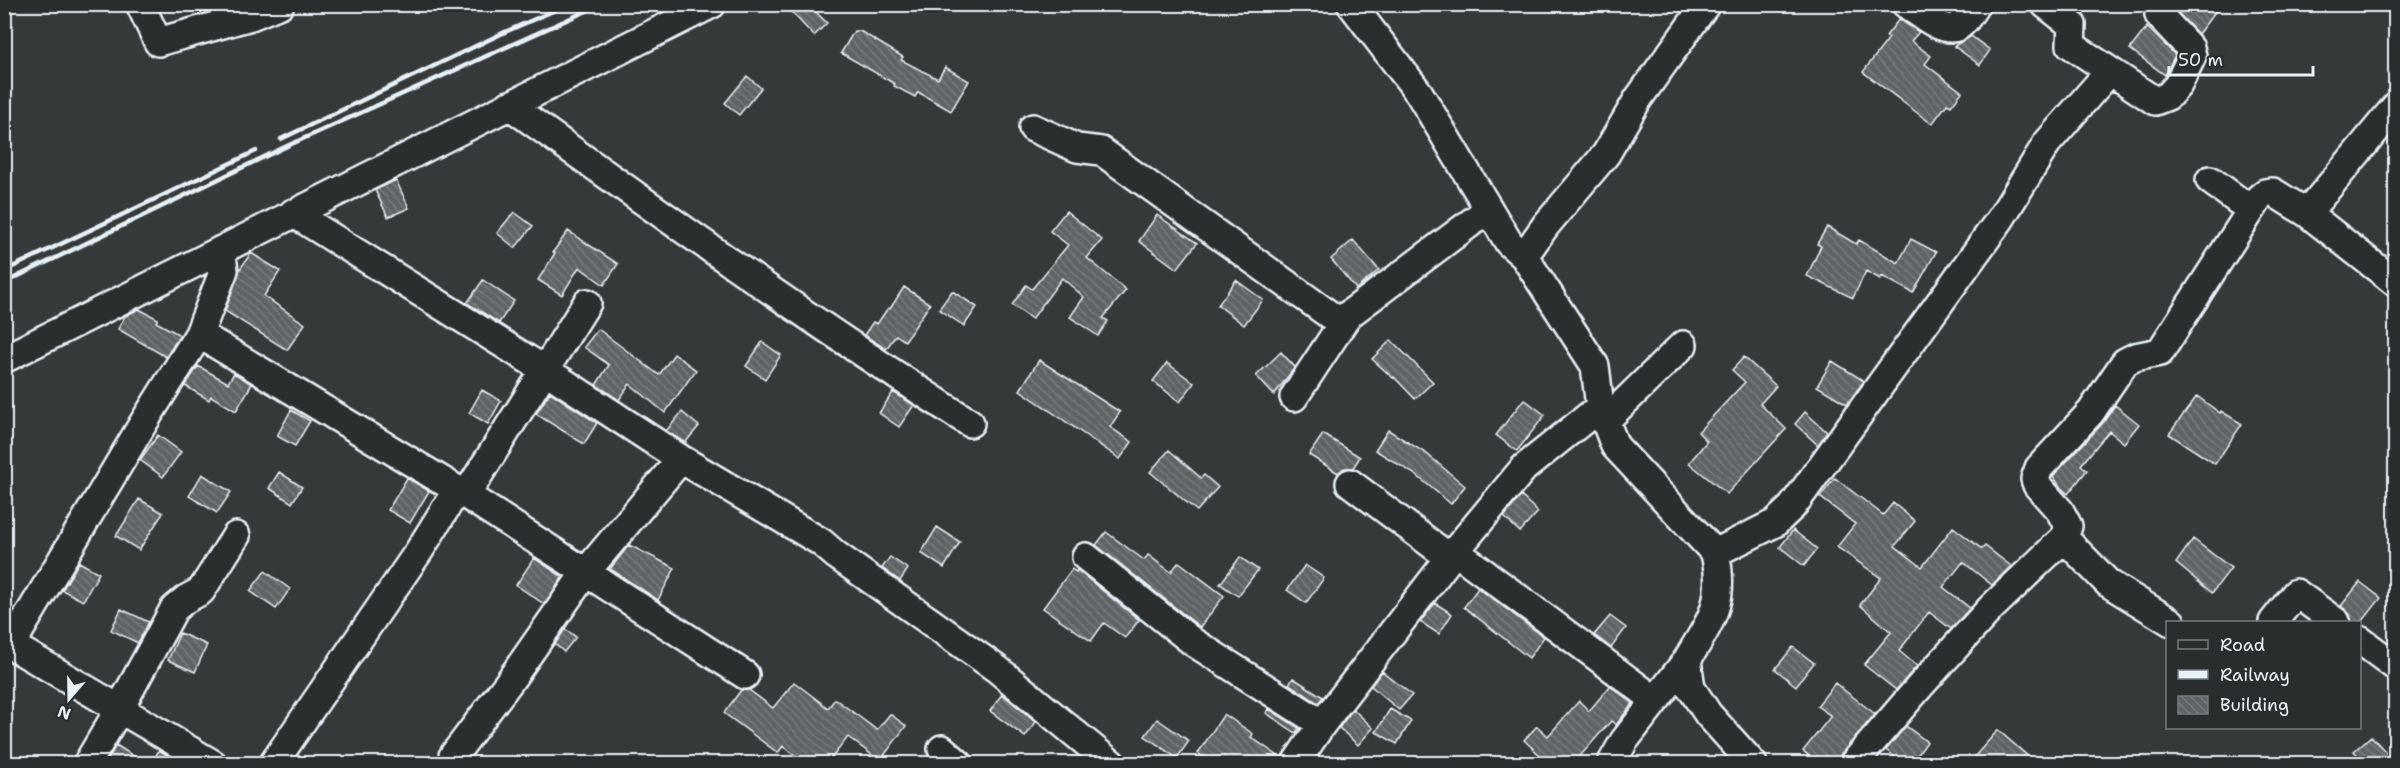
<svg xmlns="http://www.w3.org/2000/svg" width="2400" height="768" font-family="'Shantell Sans',sans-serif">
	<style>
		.building { fill: url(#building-back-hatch); stroke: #e8f1f8; stroke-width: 1.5 }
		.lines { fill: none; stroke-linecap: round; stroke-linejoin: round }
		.minor-casing { stroke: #e8f1f8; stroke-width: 32 }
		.minor { stroke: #2a2d2e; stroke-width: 27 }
		.rail { stroke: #e8f1f8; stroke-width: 4.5 }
	</style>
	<defs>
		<pattern id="building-back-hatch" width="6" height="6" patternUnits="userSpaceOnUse" patternTransform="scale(1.5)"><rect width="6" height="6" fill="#5f6365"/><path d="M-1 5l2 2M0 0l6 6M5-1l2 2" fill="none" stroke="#767a7c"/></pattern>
	</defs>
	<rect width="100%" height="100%" fill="#35393a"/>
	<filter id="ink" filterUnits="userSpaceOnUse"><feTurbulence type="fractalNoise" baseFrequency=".0167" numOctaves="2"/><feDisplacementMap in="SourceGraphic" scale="12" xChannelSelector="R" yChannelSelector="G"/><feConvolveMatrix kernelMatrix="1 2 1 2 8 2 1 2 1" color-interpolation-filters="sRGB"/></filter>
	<g filter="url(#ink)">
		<path class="building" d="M784 4H808L827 23 814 36Z
			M2181 4H2221L2198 34 2178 13Z
			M1899 19 1919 32 1911 41 1931 56 1925 64 1962 92 1951 106 1947 104 1932 124 1863 72 1889 38 1886 36Z
			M2147 27 2175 55 2165 75 2130 49Z
			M854 31H860L903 57 901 60 938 79 945 67 969 81 951 111 918 92 915 97 894 86 895 84 841 53Z
			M1971 36 1990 50 1980 65 1954 46Z
			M747 76 761 88 739 115 725 103Z
			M396 180 409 208 388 217 375 190Z
			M1066 211 1102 240 1087 258 1126 290 1103 318 1108 321 1098 336 1070 317 1084 297 1062 278 1032 319 1012 305 1026 285 1032 289 1068 245 1050 231Z
			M514 212 533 226 515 248 497 233Z
			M1157 215 1197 243 1177 269 1139 241Z
			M1827 227 1856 244 1859 240 1898 263 1911 239 1936 252 1913 293 1882 276 1880 279 1866 271 1853 298 1807 276 1821 246 1817 244Z
			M568 231 618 264 604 285 579 267 562 295 538 280 555 253 553 252Z
			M1353 240 1379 270 1356 289 1331 259Z
			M251 253 280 271 264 296 305 324 287 350 225 311 240 269Z
			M483 280 514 301 499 323 467 303Z
			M1236 280 1263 300 1244 325 1218 305Z
			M904 287 930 304 905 341 896 335 886 349 864 335 873 322 877 324 888 308 890 309Z
			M952 291 977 307 964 326 939 309Z
			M139 309 158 319 156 322 180 335 166 357 118 329 125 316Z
			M598 329 659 375 674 354 696 370 665 413 630 384 619 400 596 385 609 365 584 347Z
			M1391 340 1433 382 1415 399 1394 377 1393 378 1372 359Z
			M762 342 781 355 765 379 746 366Z
			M1281 352 1295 367 1274 395 1256 376Z
			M1744 357 1776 386 1760 404 1786 429 1727 494 1689 463 1707 441 1698 432 1745 382 1732 370Z
			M1039 360 1120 412 1110 427 1132 442 1120 459 1020 390Z
			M1832 361 1864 381 1847 404 1817 386Z
			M1167 363 1194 383 1180 402 1153 381Z
			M198 366 228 383 234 373 252 384 236 411 211 396 209 400 185 386Z
			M482 390 501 401 488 424 469 413Z
			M550 392 597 423 584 444 536 414Z
			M893 392 914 405 899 427 879 413Z
			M2197 396 2220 413 2221 411 2242 424 2215 464 2169 434Z
			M1524 399 1545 415 1517 451 1496 435Z
			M2115 405 2139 424 2124 443 2109 431 2081 465 2087 470 2068 494 2061 488 2053 476 2103 423Z
			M291 410 310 421 295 446 277 436Z
			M682 412 699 426 685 443 666 431Z
			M1805 412 1827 432 1818 445 1795 424Z
			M1388 430 1427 454 1465 486 1451 504 1416 475 1375 450Z
			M1323 434 1360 457 1353 468H1344L1338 473 1309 455Z
			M158 435 181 452 163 477 140 460Z
			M1169 450 1201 478 1204 475 1218 487 1197 511 1150 472Z
			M279 472 302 487 292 503 269 488Z
			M202 474 231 492 217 513 189 496Z
			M407 478 429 491 410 523 388 510Z
			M1835 478 1883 515 1893 503 1915 521 1895 546 1922 567 1953 527 1982 549 1985 546 2011 566 1992 585 1963 562 1943 587 1970 608 1951 629 1929 612 1899 651 1917 666 1896 690 1864 665 1891 632 1860 605 1881 578 1837 547 1855 524 1820 497Z
			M1521 496 1538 512 1520 532 1504 517Z
			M139 499 163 513 139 550 116 536Z
			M937 527 960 542 944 568 921 553Z
			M1793 530 1817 549 1804 566 1780 547Z
			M1106 532 1144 560 1148 555 1171 572 1179 562 1224 596 1200 627 1096 545Z
			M2193 539 2231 568 2212 593 2176 563Z
			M629 545 675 568 658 600 610 569Z
			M890 557 908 569 900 581 882 568Z
			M1240 557 1258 570 1238 596 1220 584Z
			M534 558 563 577 544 604 516 585Z
			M79 562 99 573 83 601 62 590Z
			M1305 565 1324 578 1306 603 1287 590Z
			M1072 569 1076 572 1077 570 1139 620 1125 638 1104 623 1091 641 1043 608Z
			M265 571 290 589 276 609 250 591Z
			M2360 582 2381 598 2362 622H2352L2350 615 2341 606Z
			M1478 588 1544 637 1529 658 1464 607Z
			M1435 603 1452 614 1439 634 1420 622Z
			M121 609 149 622 138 643 111 630Z
			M1610 616 1626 628 1611 648 1594 635Z
			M565 629 576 637 564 652 555 644Z
			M180 633 207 645 195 672 168 660Z
			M1793 647 1814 663 1796 686 1775 669Z
			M1382 671 1412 695 1399 710 1371 686Z
			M1293 678 1323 697 1318 703 1289 684Z
			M794 682 828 708 835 699 877 730 890 714 906 726 880 761 848 737 827 764H807L783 746 778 753 724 713 741 690H749L773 708Z
			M1835 683 1875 714 1841 754 1837 764H1820L1803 751 1831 716 1817 706Z
			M1610 686 1633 703 1616 725 1611 721 1573 764H1549L1524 740 1537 726 1548 736 1579 701 1589 711Z
			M1002 694 1036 722 1025 737 990 711Z
			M1269 709 1299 728 1296 733 1266 713Z
			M1353 709 1373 728 1358 745 1339 728Z
			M1390 709 1411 721 1397 744 1376 732Z
			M1224 714 1253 734 1251 737 1281 758 1279 764H1213L1198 753Z
			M1157 719 1189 741 1177 758 1145 736Z
			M1906 726 1927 742 1911 764H1903L1886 750Z
			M1998 730 2037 764H1984L1975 756Z
			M2371 736 2396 763V764H2365L2354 751Z
			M116 745 146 764H106Z
			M159 750 175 760 172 764H151Z"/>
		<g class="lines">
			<defs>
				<path id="minor" d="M140 4 158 42 251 16 280 4
					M1351 4 1419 93 1509 243 1524 256 1595 366 1600 407 1615 446 1715 553C1726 602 1711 620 1687 660L1691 688 1708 714 1753 764
					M1906 4C1918 12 1942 33 1957 27 1965 23 1971 11 1976 4
					M2045 4 2072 25 2071 45 2155 101 2168 96 2178 85 2192 56 2190 48 2159 15 2165 4
					M509 105C661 214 813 323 970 423
					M1033 128 1077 148 1101 151 1341 323
					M2210 180 2251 210
					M293 213 545 370 681 459 821 542 836 555 997 669 1112 764
					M2307 213 2396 106
					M1524 256 1546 225 1606 154 1638 99 1706 4
					M199 334 466 495 745 675
					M4 359 712 4
					M1294 397 1348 315 1489 209
					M1604 422 1683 345
					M1350 483 1450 558
					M466 495 587 303
					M2064 538 2108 583 2171 622
					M1455 551 1655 700
					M1715 553 1775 523 1792 507 2001 218 2047 143 2109 72
					M1086 557 1193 642 1322 724
					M2273 622 2296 593 2336 622
					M2360 640 2396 667
					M4 641 213 764
					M11 645 144 422 199 334 224 270 221 250
					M942 749 959 764
					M453 756 509 682 585 573 681 459
					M87 764 120 708 174 609 186 599 201 591 236 536
					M273 764 419 551 457 490
					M1295 764 1322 724 1455 551 1524 468 1600 407
					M1611 764 1624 741 1687 660
					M1853 764 1920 686 1991 608 2064 538 2068 526 2060 511 2037 485 2035 479 2039 468 2091 412 2125 362 2135 357 2160 352 2259 198 2265 193 2273 192 2307 213 2396 283"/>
			</defs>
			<use href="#minor" class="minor-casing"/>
			<use href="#minor" class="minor"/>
			<path class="rail" d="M281 139 505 32 569 4
				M4 271 256 151
				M4 283 287 146 602 4"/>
		</g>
	</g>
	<rect width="2400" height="768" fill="none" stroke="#2a2d2e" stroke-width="24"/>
	<rect x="12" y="12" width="2376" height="744" fill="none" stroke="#e8f1f8" stroke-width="2" filter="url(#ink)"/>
	<rect x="2166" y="621" width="195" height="108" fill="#2a2d2e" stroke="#767b7f" stroke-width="1.5"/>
	<rect x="2178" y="640" width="30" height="9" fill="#2a2d2e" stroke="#767b7f" stroke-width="1.5"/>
	<text x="2220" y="651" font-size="18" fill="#e8f1f8">Road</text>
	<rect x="2178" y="670" width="30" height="9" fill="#e8f1f8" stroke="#767b7f" stroke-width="1.5"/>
	<text x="2220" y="681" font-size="18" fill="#e8f1f8">Railway</text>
	<rect x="2178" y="696" width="30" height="18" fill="url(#building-back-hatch)" stroke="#767b7f" stroke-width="1.5"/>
	<text x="2220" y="711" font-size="18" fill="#e8f1f8">Building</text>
	<g transform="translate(69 699) rotate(200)" stroke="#2a2d2e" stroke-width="4.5" paint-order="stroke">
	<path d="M0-4.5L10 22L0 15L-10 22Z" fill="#e8f1f8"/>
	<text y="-9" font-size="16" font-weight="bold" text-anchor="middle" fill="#e8f1f8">N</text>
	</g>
	<path d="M2169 66v9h144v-9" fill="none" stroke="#e8f1f8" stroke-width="3"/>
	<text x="2178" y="66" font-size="18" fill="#e8f1f8" stroke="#2a2d2e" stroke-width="4.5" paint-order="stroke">50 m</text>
</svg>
